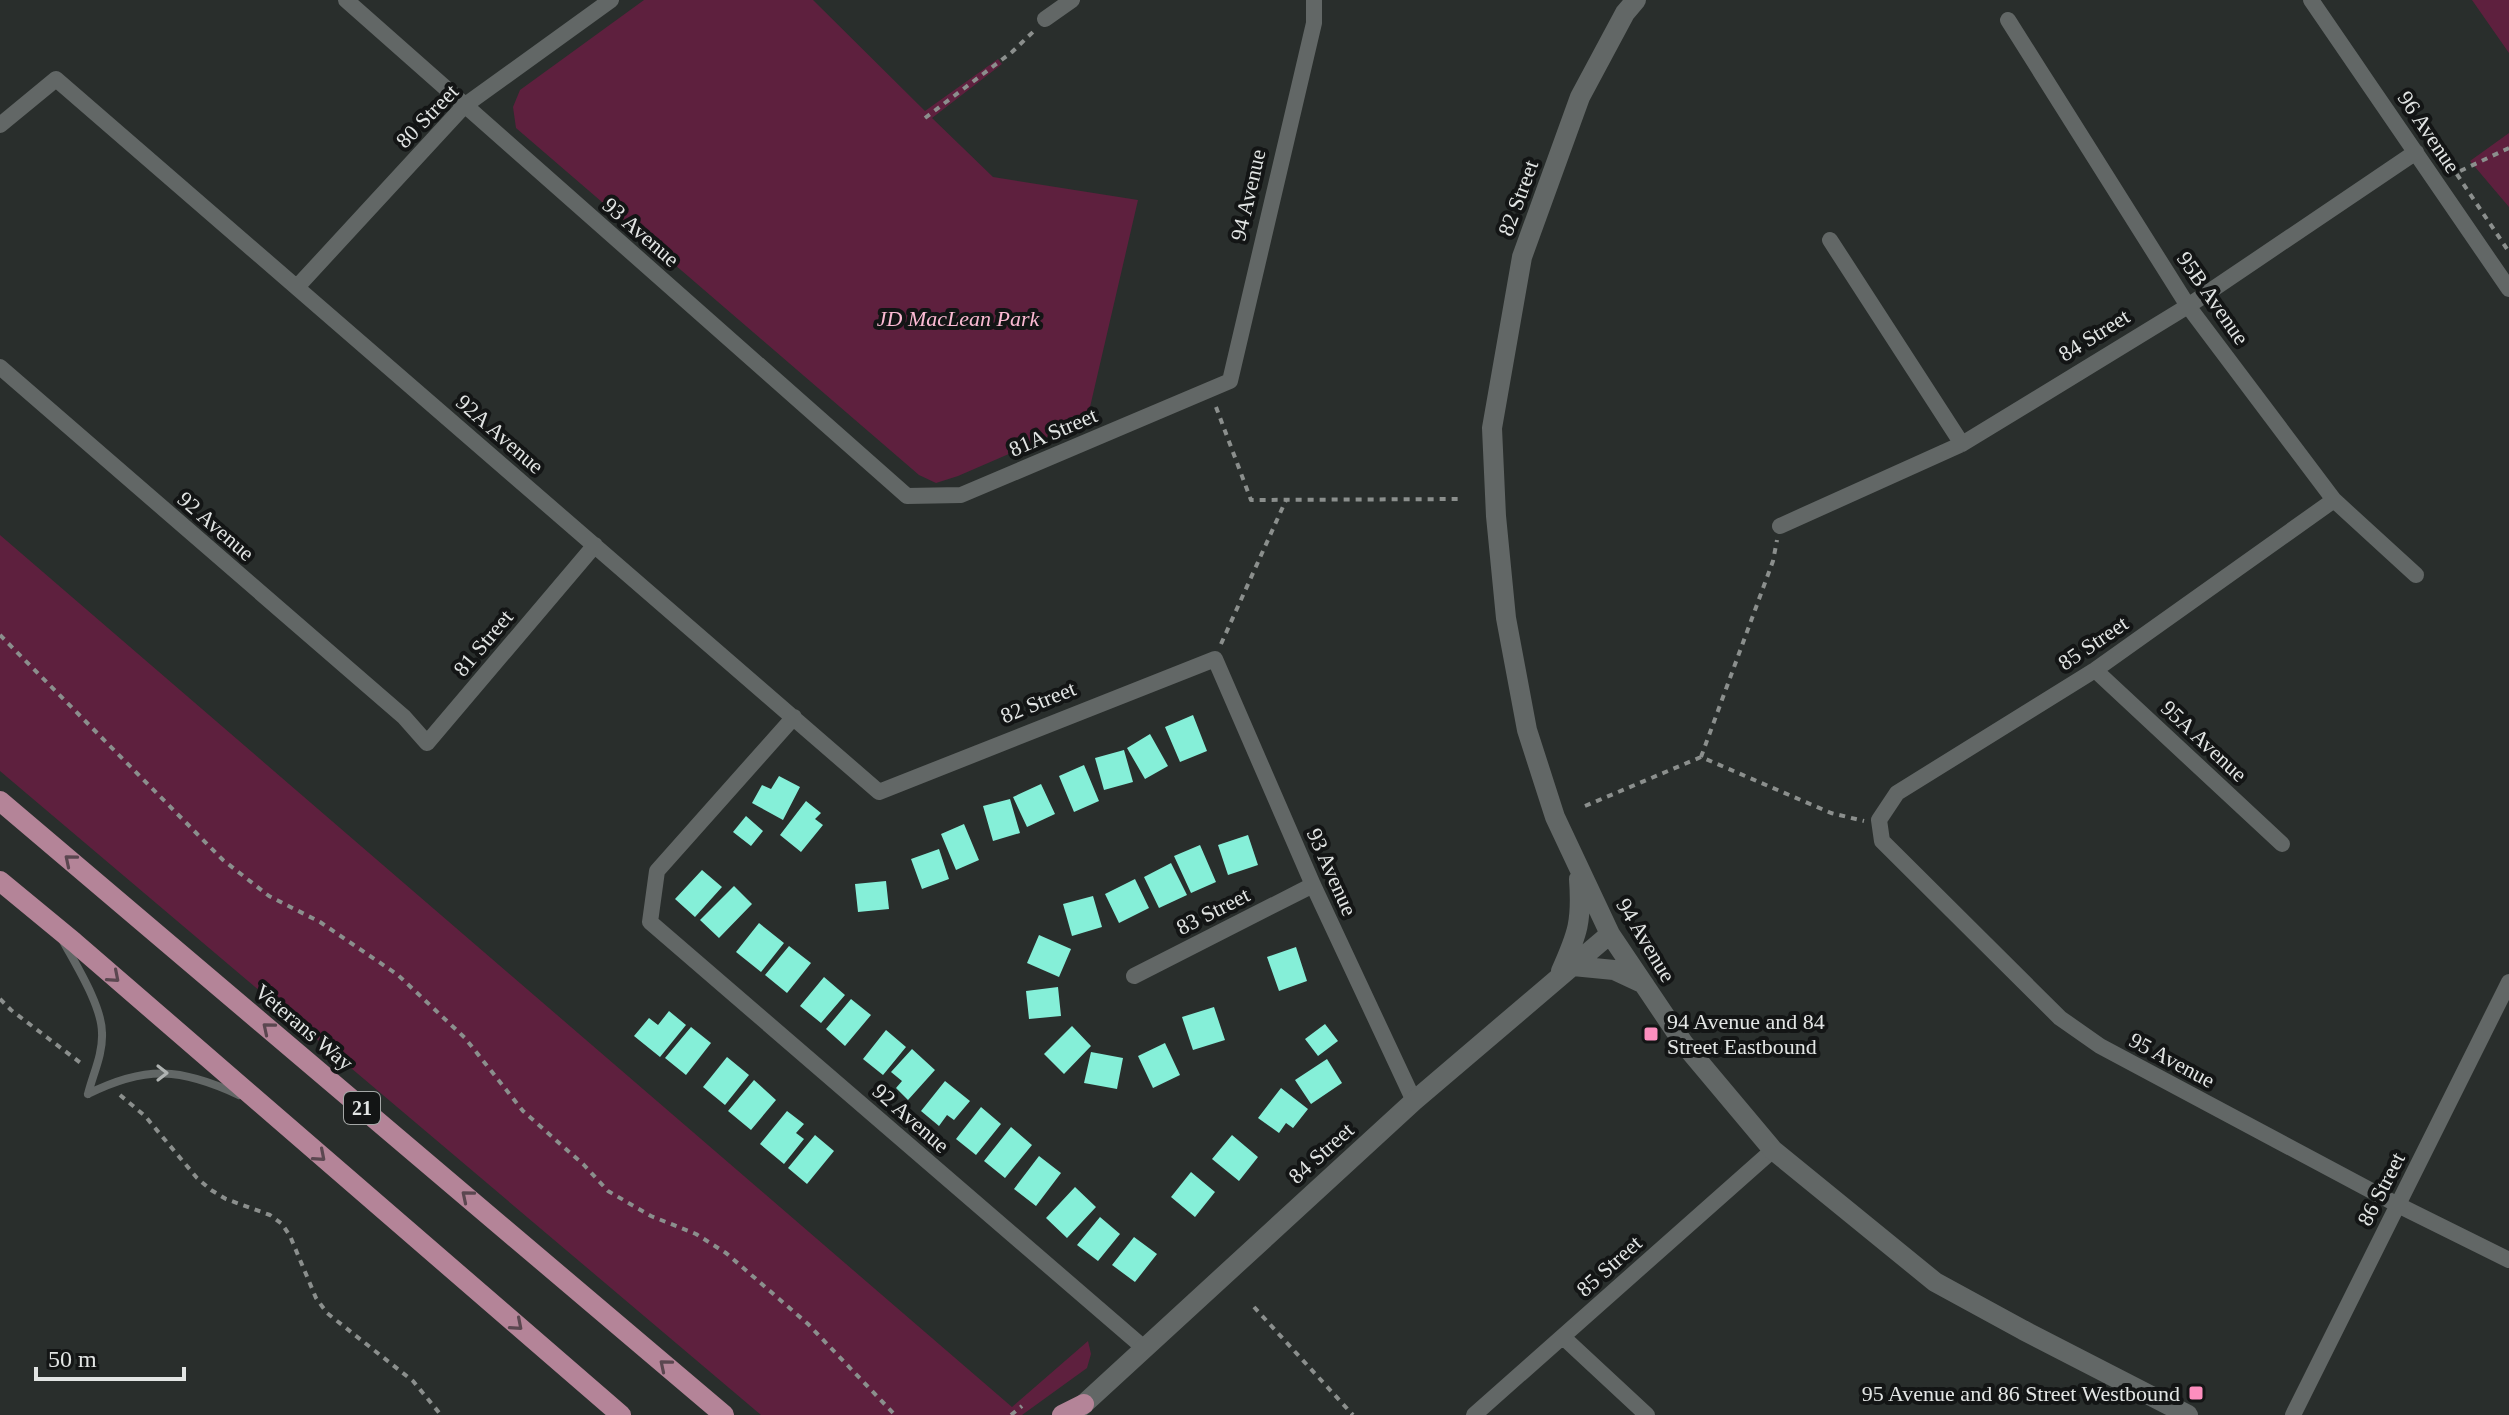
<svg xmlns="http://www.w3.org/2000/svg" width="2509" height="1415" font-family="'Times New Roman',serif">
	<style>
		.green { fill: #5e203e }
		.building { fill: #85efd8 }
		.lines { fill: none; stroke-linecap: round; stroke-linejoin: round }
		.path { stroke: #8b8f8d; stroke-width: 4; stroke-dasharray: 6 6; stroke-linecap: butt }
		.lane { stroke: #626766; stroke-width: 8 }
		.street { stroke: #626766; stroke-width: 16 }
		.secondary { stroke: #626766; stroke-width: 20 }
		.primary { stroke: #b48498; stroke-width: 20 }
		.oneway { stroke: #5b4750 }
		.oneway2 { stroke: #afb3b2 }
		.poi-dot { fill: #fd8ebe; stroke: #131515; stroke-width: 3 }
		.labels { text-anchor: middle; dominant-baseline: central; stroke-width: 8; stroke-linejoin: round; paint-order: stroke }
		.shield { fill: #131515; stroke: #a4a7a6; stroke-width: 2 }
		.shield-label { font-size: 20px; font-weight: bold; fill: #e2e5e4 }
		.street-label { font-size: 22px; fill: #e2e5e4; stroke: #131515 }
		.park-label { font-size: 22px; font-style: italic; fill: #fbbad3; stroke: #131515 }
		.poi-label { font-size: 22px; fill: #e2e5e4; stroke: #131515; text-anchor: start }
	</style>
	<rect width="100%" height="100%" fill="#292e2c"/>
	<path class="green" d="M644 0H813L925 111 998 59 1002 64 932 118 993 177 1138 200 1087 420 958 476 936 483 919 475 516 128 513 107 520 90Z
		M2472 0H2509V53Z
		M2509 133V207L2470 161Z
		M0 535 1012 1407 1088 1341 1091 1354 1087 1368 1022 1415H761L0 771Z"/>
	<path class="building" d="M1193 715 1207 751 1180 762 1165 727Z
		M1150 734 1168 766 1145 779 1127 748Z
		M1124 750 1133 782 1104 790 1095 758Z
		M1084 765 1099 801 1074 812 1059 776Z
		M779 776 800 787 783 820 752 803 762 785 771 789Z
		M1041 784 1055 814 1027 827 1013 797Z
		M1010 799 1020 833 993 841 983 806Z
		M806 801 821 813 815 819 823 825 801 852 780 835Z
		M746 816 763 831 751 846 733 832Z
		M964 824 979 860 956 870 941 834Z
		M1248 835 1258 865 1228 875 1218 845Z
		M1200 845 1216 882 1191 893 1174 856Z
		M939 849 949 879 922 889 911 859Z
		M1171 863 1187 895 1159 908 1144 877Z
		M702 870 722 887 695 917 675 899Z
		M1135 879 1149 908 1119 923 1105 894Z
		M886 881 889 909 858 912 855 884Z
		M734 886 752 904 719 938 700 920Z
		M1093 896 1102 927 1072 936 1063 904Z
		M759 923 784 943 761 972 736 952Z
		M1039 935 1071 949 1059 977 1027 963Z
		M789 946 811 963 787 993 765 975Z
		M1296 947 1307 981 1279 991 1267 957Z
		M824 977 845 995 821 1023 800 1006Z
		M1058 987 1061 1016 1029 1019 1026 991Z
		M851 999 871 1015 845 1046 826 1029Z
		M1214 1007 1225 1040 1193 1050 1182 1017Z
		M669 1011 686 1025 660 1057 634 1036 649 1018 658 1025Z
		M1325 1024 1338 1041 1318 1056 1305 1039Z
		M1072 1026 1091 1046 1064 1074 1044 1054Z
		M691 1027 711 1043 686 1075 665 1058Z
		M886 1030 906 1047 883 1075 863 1059Z
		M1165 1043 1180 1075 1153 1088 1138 1056Z
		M912 1049 935 1070 908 1100 896 1088 902 1081 891 1072Z
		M1091 1052 1123 1058 1117 1089 1084 1083Z
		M727 1057 749 1075 725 1105 703 1087Z
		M1327 1059 1342 1083 1311 1104 1295 1080Z
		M754 1080 776 1100 751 1130 728 1111Z
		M945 1081 970 1101 954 1120 947 1115 939 1126 921 1111Z
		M1281 1088 1308 1109 1293 1128 1286 1123 1279 1133 1258 1118Z
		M981 1107 1001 1124 976 1155 956 1139Z
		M787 1111 804 1124 796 1133 804 1139 784 1164 760 1144Z
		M1011 1127 1032 1145 1005 1178 984 1161Z
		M815 1135 834 1151 807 1184 788 1168Z
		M1232 1135 1258 1157 1239 1181 1212 1159Z
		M1039 1156 1061 1173 1036 1206 1014 1189Z
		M1191 1172 1215 1192 1195 1217 1171 1197Z
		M1075 1187 1096 1207 1067 1238 1046 1218Z
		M1100 1217 1120 1234 1098 1261 1077 1245Z
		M1134 1237 1157 1254 1135 1282 1112 1265Z"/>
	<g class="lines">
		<path class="path" d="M925 118 1012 52 1035 30
			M2509 148 2456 173 2509 252
			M1216 407 1251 500 1462 499
			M0 635 223 860 269 896 320 922 398 975 465 1038 523 1111 584 1165 608 1191 651 1216 696 1234 726 1253 808 1324 895 1415
			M1221 644 1286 500
			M1701 757 1773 561 1777 540
			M1585 806 1701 757 1831 813 1864 821
			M0 999 11 1010 82 1064
			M120 1095 145 1116 197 1178 211 1190 226 1199 270 1215 282 1224 290 1236 316 1298 327 1313 413 1381 441 1415
			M1254 1307 1353 1415
			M1011 1415 1022 1406"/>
		<path class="lane" d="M63 941C76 965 102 1006 102 1033 103 1054 93 1074 88 1094
			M88 1094C146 1065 181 1068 239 1095"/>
		<path class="street" d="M346 0 907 496 961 495 1230 381 1314 23V0
			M2311 0 2509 289
			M1045 19 1072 0
			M2008 20 2188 306 2334 500 2416 575
			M0 125 56 79 879 792 1215 659 1313 885 1414 1101
			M1830 240 1962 444
			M297 287 464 106 611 0
			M0 367 404 717 427 743 595 545
			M2334 500 2095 670 1897 793 1879 820 1882 841 2060 1018 2100 1046 2398 1205 2509 1260
			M1780 526 1962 444 2188 306 2416 152
			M2095 670 2282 844
			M794 717 657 871 650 922 1144 1348
			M1134 976 1313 885
			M1563 1337 1647 1415
			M1474 1415 1773 1150
			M2293 1415 2509 982"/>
		<path class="secondary" d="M1636 0 1625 13 1580 97 1522 257 1492 428 1496 516 1506 618 1527 730 1555 817 1610 934 1684 1044 1773 1150 1935 1282 2023 1330 2188 1415
			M1573 966 1614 970 1644 984
			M1561 971C1578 933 1582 921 1579 879
			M1073 1414 1414 1101 1610 934"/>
		<path class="primary" d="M0 801 724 1415
			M0 881 74 942 621 1415
			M1062 1415 1084 1404"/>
	</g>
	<defs><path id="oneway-chevron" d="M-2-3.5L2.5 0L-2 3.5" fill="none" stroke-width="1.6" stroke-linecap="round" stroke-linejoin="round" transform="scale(2)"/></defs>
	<g class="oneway">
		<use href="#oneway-chevron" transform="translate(70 860) rotate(-140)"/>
		<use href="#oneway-chevron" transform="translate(114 977) rotate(41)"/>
		<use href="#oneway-chevron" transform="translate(268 1028) rotate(-140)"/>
		<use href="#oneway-chevron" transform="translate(320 1156) rotate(41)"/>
		<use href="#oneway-chevron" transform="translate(467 1196) rotate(-140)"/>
		<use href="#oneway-chevron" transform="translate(517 1325) rotate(41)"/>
		<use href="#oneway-chevron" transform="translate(665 1365) rotate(-140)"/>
	</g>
	<use class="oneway2" href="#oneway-chevron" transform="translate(162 1073)"/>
	<g class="poi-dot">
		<rect x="1643" y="1026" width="16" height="16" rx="4"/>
		<rect x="2188" y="1385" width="16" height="16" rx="4"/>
	</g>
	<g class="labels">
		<rect class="shield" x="344" y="1092" width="36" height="32" rx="6"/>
		<g class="shield-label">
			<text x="362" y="1108">21</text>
		</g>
		<g class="street-label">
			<text transform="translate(427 116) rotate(-46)">80 Street</text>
			<text transform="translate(2429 132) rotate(56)">96 Avenue</text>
			<text transform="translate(1248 195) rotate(-77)">94 Avenue</text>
			<text transform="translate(1518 198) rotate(-70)">82 Street</text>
			<text transform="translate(641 232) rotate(41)">93 Avenue</text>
			<text transform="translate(2213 298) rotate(55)">95B Avenue</text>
			<text transform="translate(2094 335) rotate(-32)">84 Street</text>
			<text transform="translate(1053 432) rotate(-23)">81A Street</text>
			<text transform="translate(500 434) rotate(41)">92A Avenue</text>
			<text transform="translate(216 526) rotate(41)">92 Avenue</text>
			<text transform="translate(483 643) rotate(-50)">81 Street</text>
			<text transform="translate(2093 643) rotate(-34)">85 Street</text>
			<text transform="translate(1038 702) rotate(-22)">82 Street</text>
			<text transform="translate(2204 741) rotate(43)">95A Avenue</text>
			<text transform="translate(1332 872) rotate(66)">93 Avenue</text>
			<text transform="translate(1213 911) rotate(-27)">83 Street</text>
			<text transform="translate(1646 940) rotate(59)">94 Avenue</text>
			<text transform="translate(304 1027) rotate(40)">Veterans Way</text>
			<text transform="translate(2172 1060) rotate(28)">95 Avenue</text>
			<text transform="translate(911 1118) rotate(41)">92 Avenue</text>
			<text transform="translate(1321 1153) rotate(-42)">84 Street</text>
			<text transform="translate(2381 1189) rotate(-63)">86 Street</text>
			<text transform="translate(1609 1266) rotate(-42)">85 Street</text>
		</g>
		<g class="park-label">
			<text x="958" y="318">JD MacLean Park</text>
		</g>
		<g class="poi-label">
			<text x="1667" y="1021">94 Avenue and 84<tspan x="1667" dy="25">Street Eastbound</tspan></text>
			<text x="2180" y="1393" text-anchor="end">95 Avenue and 86 Street Westbound</text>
		</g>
	</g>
	<path d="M36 1367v12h148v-12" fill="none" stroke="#e2e5e4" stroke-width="4"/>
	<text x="48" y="1367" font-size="24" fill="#e2e5e4" stroke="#131515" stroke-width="6" paint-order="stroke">50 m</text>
</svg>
